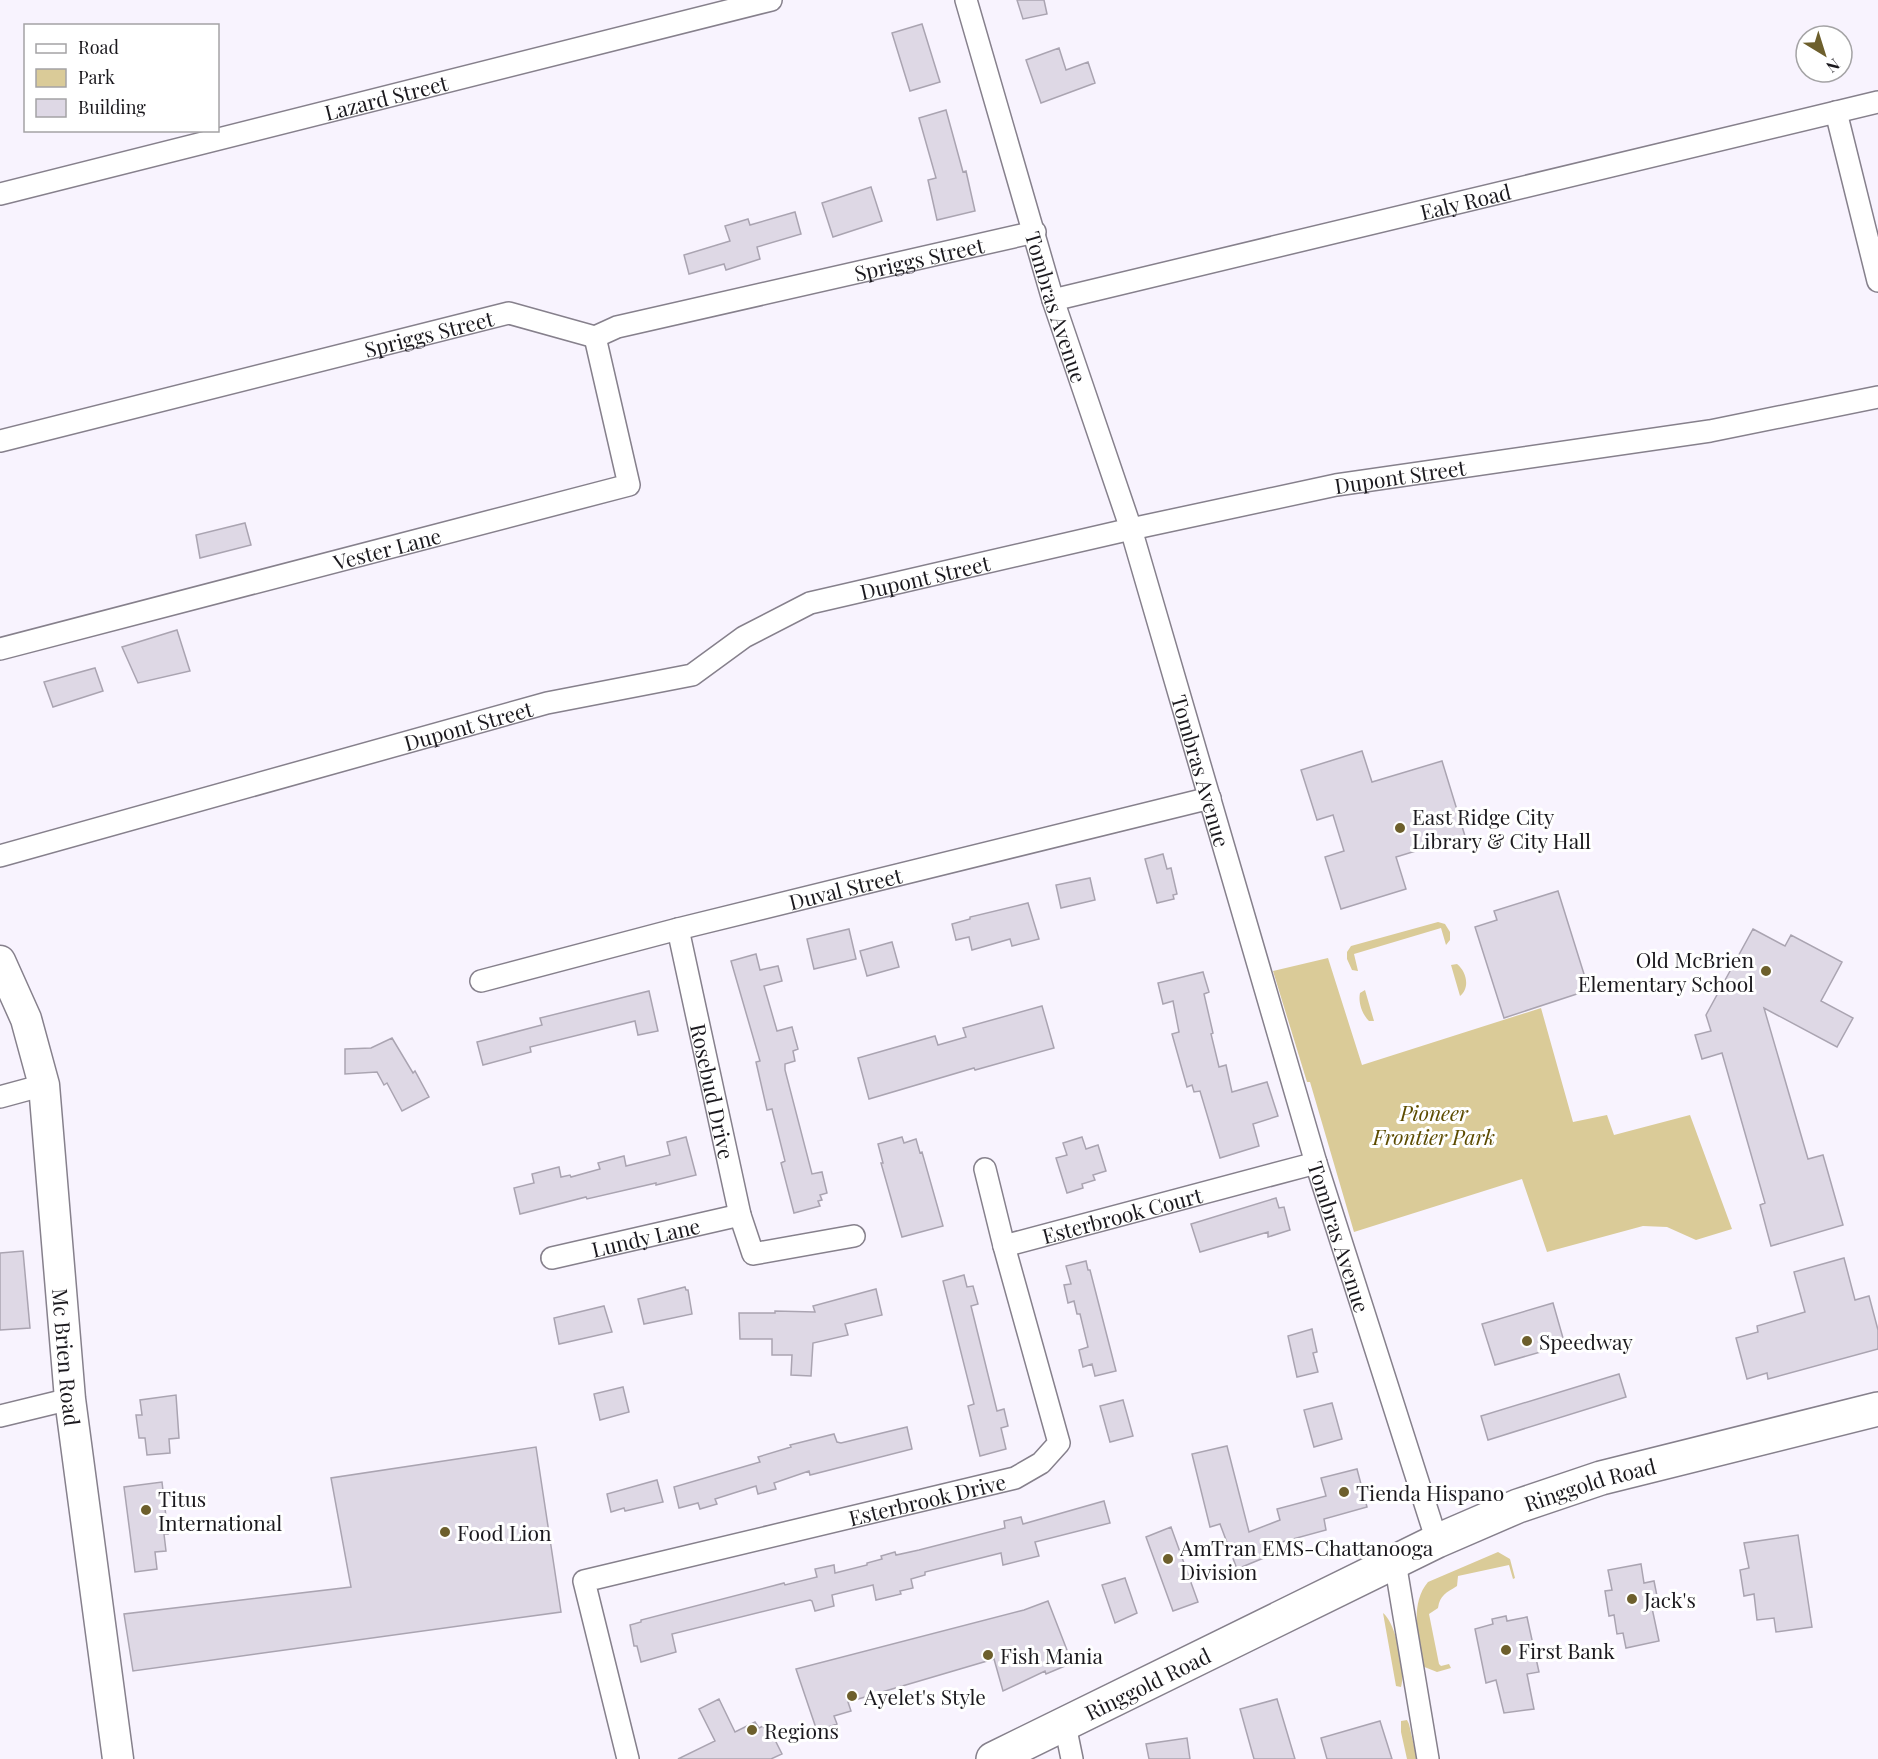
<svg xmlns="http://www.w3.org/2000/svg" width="1878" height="1759" font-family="'Playfair Display',serif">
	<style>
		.green { fill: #dacb98 }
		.building { fill: #ded8e5; stroke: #aaa4b1; stroke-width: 1.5 }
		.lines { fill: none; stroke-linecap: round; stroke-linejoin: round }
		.minor-casing { stroke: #86808c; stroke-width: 24 }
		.secondary-casing { stroke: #86808c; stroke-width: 33 }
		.primary-casing { stroke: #86808c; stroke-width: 36 }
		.minor { stroke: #fff; stroke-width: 21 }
		.secondary { stroke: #fff; stroke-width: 30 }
		.primary { stroke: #fff; stroke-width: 33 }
		.poi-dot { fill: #6d5f2c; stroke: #fff; stroke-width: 2 }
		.labels { text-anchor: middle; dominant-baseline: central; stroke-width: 6; stroke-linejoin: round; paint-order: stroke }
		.street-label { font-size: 21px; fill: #1b191e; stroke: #fff }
		.poi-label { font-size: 21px; fill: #1b191e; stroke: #fff; text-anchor: start }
		.park-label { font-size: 21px; font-style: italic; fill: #5c4b00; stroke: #fff }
	</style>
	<rect width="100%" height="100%" fill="#f8f3fe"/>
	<path class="green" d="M1438 922 1445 924 1450 932V940L1446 945 1441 928 1354 954 1358 971 1352 970 1347 959V952L1351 946Z
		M1328 958 1362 1065 1541 1008 1573 1122 1607 1115 1614 1135 1690 1115 1732 1229 1696 1240 1667 1227 1643 1226 1547 1252 1522 1179 1354 1232 1310 1082H1307L1273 971Z
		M1457 964C1467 972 1470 988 1460 996L1451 965Z
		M1365 990 1374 1021H1369C1362 1014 1358 1002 1360 993Z
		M1498 1552 1510 1559 1515 1578 1513 1579 1509 1565 1458 1576 1457 1586C1446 1593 1440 1595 1438 1608L1429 1614 1439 1664 1441 1666 1449 1664 1451 1668 1437 1672 1422 1666C1419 1640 1409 1604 1428 1582Z
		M1383 1613C1396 1623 1406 1671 1401 1687L1396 1686Z
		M1407 1720 1409 1724 1417 1759H1407L1401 1732V1721Z"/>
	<path class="building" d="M1017 0H1044L1047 14 1023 19Z
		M922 24 940 82 910 91 892 33Z
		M1059 48 1066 70 1088 62 1095 83 1041 103 1026 60Z
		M946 110 963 172 966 171 975 211 937 220 928 180 936 178 919 118Z
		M871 187 882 221 833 237 822 203Z
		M795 212 801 234 757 247 760 259 726 270 724 264 689 274 684 255 730 241 725 226 748 219 750 225Z
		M245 523 251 545 200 558 196 535Z
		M177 630 190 671 138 683 122 647Z
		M95 668 103 691 53 707 44 682Z
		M1362 751 1372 782 1442 761 1465 836 1396 857 1406 889 1341 909 1325 857 1344 851 1333 815 1317 820 1301 770Z
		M1163 854 1167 869 1171 868 1177 894 1173 895 1174 899 1157 903 1145 859Z
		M1090 878 1095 900 1061 908 1056 885Z
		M1558 891 1589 990 1504 1018 1475 927 1497 920 1494 911Z
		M1028 903 1039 939 1012 946 1010 939 972 950 969 937 956 940 952 924 970 919V917Z
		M849 929 856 959 814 969 807 939Z
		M1753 929 1785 946 1791 935 1842 962 1821 1001 1853 1018 1837 1047 1764 1008 1808 1159 1823 1155 1843 1225 1771 1246 1760 1205 1765 1203 1722 1053 1702 1059 1695 1035 1711 1031 1706 1015Z
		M892 942 899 967 867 976 860 951Z
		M756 954 760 970 778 966 782 981 764 986 777 1031 792 1027 798 1049 793 1051 795 1061 785 1064V1070L812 1174 822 1172 827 1193 820 1195 822 1200 818 1201 820 1206 794 1213 781 1163 785 1161 772 1109 767 1110 756 1062 760 1061 731 961Z
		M1203 972 1209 992 1204 994 1213 1033 1211 1034 1219 1067 1226 1065 1232 1092 1267 1082 1278 1116 1253 1124 1259 1146 1220 1158 1200 1091 1194 1092 1192 1085 1187 1087 1172 1034 1179 1032 1173 1001 1163 1004 1158 983Z
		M649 991 658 1031 638 1035 635 1021 530 1047 531 1052 483 1065 477 1042 542 1025 540 1018Z
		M1042 1006 1054 1048 975 1070 974 1068 869 1099 858 1058 935 1036 938 1045 966 1037 963 1028Z
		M392 1038 413 1073 415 1071 429 1097 402 1111 387 1083 384 1085 377 1072 345 1074V1049L371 1048Z
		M686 1137 696 1175 656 1185V1183L587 1199 586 1197 520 1214 514 1188 534 1183 532 1174 559 1167 561 1177 570 1175 571 1177 600 1169 598 1163 624 1156 626 1166 670 1155 667 1142Z
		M902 1137 904 1143 916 1139 920 1153 922 1152 943 1226 902 1237 881 1163H883L878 1144Z
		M1082 1137 1086 1149 1098 1145 1106 1171 1093 1175 1095 1180 1082 1184 1083 1188 1067 1193 1056 1158 1067 1155 1063 1143Z
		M1276 1198 1279 1208 1284 1207 1290 1230 1268 1237V1232L1200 1252 1191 1224Z
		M23 1251 30 1328 0 1330V1253Z
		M1844 1258 1855 1300 1869 1296 1878 1330V1349L1768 1379 1767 1373 1747 1379 1736 1338 1758 1332 1757 1326 1805 1312 1794 1272Z
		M1086 1261 1088 1270H1090L1116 1371 1095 1376 1092 1364 1083 1367 1079 1350 1088 1347 1080 1314H1077L1074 1301 1068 1303 1064 1285 1071 1284 1066 1266Z
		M964 1275 967 1287 973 1286 978 1304 971 1306 997 1411 1004 1409 1008 1426 1001 1428 1006 1449 980 1456 968 1406 974 1404 943 1281Z
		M685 1287 686 1290H688L692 1314 644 1324 638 1299Z
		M876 1289 882 1315 845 1324 848 1335 813 1343 811 1376 791 1375 792 1355H772V1339H740L739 1313H775V1311L815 1312 813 1306Z
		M1553 1303 1565 1345 1495 1365 1482 1324Z
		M604 1306 612 1332 559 1344 554 1318Z
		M1312 1329 1317 1352 1313 1353 1318 1372 1297 1377 1288 1336Z
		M1619 1374 1626 1397 1488 1440 1481 1416Z
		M623 1387 629 1412 600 1420 594 1394Z
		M176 1395 179 1438 169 1439 170 1453 147 1455 145 1438H139L136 1415H142L140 1400Z
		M1123 1400 1133 1436 1110 1442 1100 1406Z
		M1332 1403 1342 1439 1314 1447 1304 1410Z
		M907 1427 912 1449 810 1475 809 1471 774 1483 776 1489 758 1494 756 1486 715 1499 717 1504 700 1509 698 1503 679 1508 674 1487 760 1462 758 1457 791 1447 790 1445 834 1434 837 1442 841 1443Z
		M1227 1446 1249 1532 1280 1520 1277 1509 1326 1496 1321 1478 1357 1469 1367 1507 1324 1519 1326 1530 1267 1546 1271 1555 1237 1569 1220 1524 1210 1527 1192 1454Z
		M536 1447 561 1612 133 1671 124 1614 351 1587 331 1478Z
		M657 1480 663 1502 625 1511 624 1508 611 1512 607 1494Z
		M162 1482 168 1534H164L166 1551 155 1552 157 1569 135 1572 124 1487Z
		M1104 1501 1110 1523 1035 1542 1039 1556 1003 1565 1001 1553 925 1572V1575L911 1579 913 1588 900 1591 901 1594 876 1600 873 1585 832 1595 834 1606 815 1611 812 1601 810 1600 672 1634 676 1652 641 1662 637 1646H634L630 1625 641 1622V1620L784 1583 785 1585 817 1577 815 1569 834 1565 835 1573 867 1565V1563L882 1559 881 1556 895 1552 896 1555 919 1550 1005 1528 1004 1521 1021 1517 1023 1524Z
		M1171 1527 1198 1602 1173 1611 1146 1537Z
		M1798 1535 1812 1627 1776 1632 1774 1618 1757 1620 1754 1594 1744 1596 1740 1570 1749 1568 1744 1543Z
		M1641 1564 1644 1583 1654 1581 1659 1606 1652 1608 1659 1641 1626 1648 1623 1633 1617 1634 1614 1615 1609 1616 1605 1591 1612 1590 1608 1570Z
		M1125 1578 1137 1613 1115 1623 1102 1585Z
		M1048 1601 1072 1663 1046 1674 1045 1671 1003 1691 994 1659 848 1702 851 1711 834 1716 837 1724 817 1731 796 1669 1024 1610Z
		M1506 1616 1507 1621 1527 1617 1539 1672 1527 1674 1534 1709 1504 1713 1496 1680 1486 1683 1475 1629 1493 1624 1492 1619Z
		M719 1699 735 1732 755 1722 759 1728 763 1726 769 1738 773 1736 782 1754 771 1759H678L715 1741 699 1709Z
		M1277 1699 1295 1759H1254L1240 1709Z
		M1380 1721 1392 1759H1327L1321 1738Z
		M1187 1738 1190 1759H1149L1146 1744Z"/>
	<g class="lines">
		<defs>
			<g id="minor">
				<path id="s1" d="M966 0 1053 300 1131 529 1316 1163 1437 1541"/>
				<path d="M1836 112 1878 281"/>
				<path id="s2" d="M0 194 771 0"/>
				<path id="s3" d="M1053 300 1878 102"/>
				<path id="s4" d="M0 441 509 313 595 337 617 327 1035 232"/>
				<path id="s5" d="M0 649 629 485 595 337"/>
				<path id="s6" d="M0 856 547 703 692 675 744 637 810 603 1131 529 1336 485 1710 431 1878 397"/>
				<path id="s7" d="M678 929 740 1215 753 1254 854 1236"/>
				<path id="s8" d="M481 981 678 929 1210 798"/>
				<path d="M0 1097 44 1085"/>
				<path id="s9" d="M1004 1246 1316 1163"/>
				<path id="s10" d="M552 1258 740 1215"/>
				<path d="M0 1416 70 1399"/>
				<path d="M1395 1562 1428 1759"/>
				<path d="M1065 1725 1072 1759"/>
				<path id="s11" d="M628 1759 584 1581 1015 1478 1041 1463 1059 1443 1004 1246 985 1169"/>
			</g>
			<g id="secondary">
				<path id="s12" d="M0 961 26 1019 44 1085 70 1399 118 1759"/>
			</g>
			<g id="primary">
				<path id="s13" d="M993 1759 1437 1541 1518 1506 1601 1478 1878 1409"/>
			</g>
		</defs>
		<use href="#minor" class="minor-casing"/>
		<use href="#secondary" class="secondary-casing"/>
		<use href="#primary" class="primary-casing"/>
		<use href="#minor" class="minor"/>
		<use href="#secondary" class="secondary"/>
		<use href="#primary" class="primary"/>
	</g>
	<g class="poi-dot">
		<circle cx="1400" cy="828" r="6"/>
		<circle cx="1766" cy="971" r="6"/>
		<circle cx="1527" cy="1341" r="6"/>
		<circle cx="1344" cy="1492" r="6"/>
		<circle cx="146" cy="1510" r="6"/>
		<circle cx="445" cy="1532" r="6"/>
		<circle cx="1168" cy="1559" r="6"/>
		<circle cx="1632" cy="1599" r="6"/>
		<circle cx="1506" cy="1650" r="6"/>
		<circle cx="988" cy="1655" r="6"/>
		<circle cx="852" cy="1696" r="6"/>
		<circle cx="752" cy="1730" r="6"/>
	</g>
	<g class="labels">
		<g class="street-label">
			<text stroke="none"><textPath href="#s2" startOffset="398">Lazard Street</textPath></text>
			<text stroke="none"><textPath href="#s3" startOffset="424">Ealy Road</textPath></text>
			<text stroke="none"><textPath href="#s4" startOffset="948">Spriggs Street</textPath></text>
			<text stroke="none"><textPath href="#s1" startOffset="320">Tombras Avenue</textPath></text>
			<text stroke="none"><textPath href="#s4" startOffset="442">Spriggs Street</textPath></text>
			<text stroke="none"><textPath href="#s6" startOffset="1458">Dupont Street</textPath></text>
			<text stroke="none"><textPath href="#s5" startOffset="400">Vester Lane</textPath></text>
			<text stroke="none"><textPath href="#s6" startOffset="972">Dupont Street</textPath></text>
			<text stroke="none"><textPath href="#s6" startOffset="486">Dupont Street</textPath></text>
			<text stroke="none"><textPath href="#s1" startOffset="806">Tombras Avenue</textPath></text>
			<text stroke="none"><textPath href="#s8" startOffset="376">Duval Street</textPath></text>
			<text stroke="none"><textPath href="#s7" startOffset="166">Rosebud Drive</textPath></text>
			<text stroke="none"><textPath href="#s9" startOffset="122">Esterbrook Court</textPath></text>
			<text stroke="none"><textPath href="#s10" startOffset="96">Lundy Lane</textPath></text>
			<text stroke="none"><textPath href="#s1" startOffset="1292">Tombras Avenue</textPath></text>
			<text stroke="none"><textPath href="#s12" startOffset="405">Mc Brien Road</textPath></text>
			<text stroke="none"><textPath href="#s13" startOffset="658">Ringgold Road</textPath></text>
			<text stroke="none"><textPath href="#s11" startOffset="536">Esterbrook Drive</textPath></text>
			<text stroke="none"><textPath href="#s13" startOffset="172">Ringgold Road</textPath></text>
		</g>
		<g class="poi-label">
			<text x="1412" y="816">East Ridge City<tspan x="1412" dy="24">Library &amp; City Hall</tspan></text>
			<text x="1754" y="959" text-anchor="end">Old McBrien<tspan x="1754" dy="24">Elementary School</tspan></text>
			<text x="1539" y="1341">Speedway</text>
			<text x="1356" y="1492">Tienda Hispano</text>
			<text x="158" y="1498">Titus<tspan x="158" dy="24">International</tspan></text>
			<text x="457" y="1532">Food Lion</text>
			<text x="1180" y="1547">AmTran EMS-Chattanooga<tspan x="1180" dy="24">Division</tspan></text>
			<text x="1644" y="1599">Jack's</text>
			<text x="1518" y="1650">First Bank</text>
			<text x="1000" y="1655">Fish Mania</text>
			<text x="864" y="1696">Ayelet's Style</text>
			<text x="764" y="1730">Regions</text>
		</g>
		<g class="park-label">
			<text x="1434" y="1112">Pioneer<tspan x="1434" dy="24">Frontier Park</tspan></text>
		</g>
	</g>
	<rect x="24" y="24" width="195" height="108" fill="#ffffff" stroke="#a4a3a5" stroke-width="1.5"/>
	<rect x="36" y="44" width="30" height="9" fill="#ffffff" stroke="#a4a3a5" stroke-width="1.5"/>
	<text x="78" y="54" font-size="18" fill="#1b191e">Road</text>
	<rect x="36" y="69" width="30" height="18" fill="#dacb98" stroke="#a4a3a5" stroke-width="1.5"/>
	<text x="78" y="84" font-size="18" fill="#1b191e">Park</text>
	<rect x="36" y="99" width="30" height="18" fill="#ded8e5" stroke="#a4a3a5" stroke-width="1.5"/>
	<text x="78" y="114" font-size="18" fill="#1b191e">Building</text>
	<g transform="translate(1824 54) rotate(142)"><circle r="28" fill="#ffffff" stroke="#a4a3a5" stroke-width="1.5"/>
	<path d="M0-4.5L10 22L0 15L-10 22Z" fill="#6d5f2c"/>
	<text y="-9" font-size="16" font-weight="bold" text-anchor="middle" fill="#1b191e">N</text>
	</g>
</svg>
